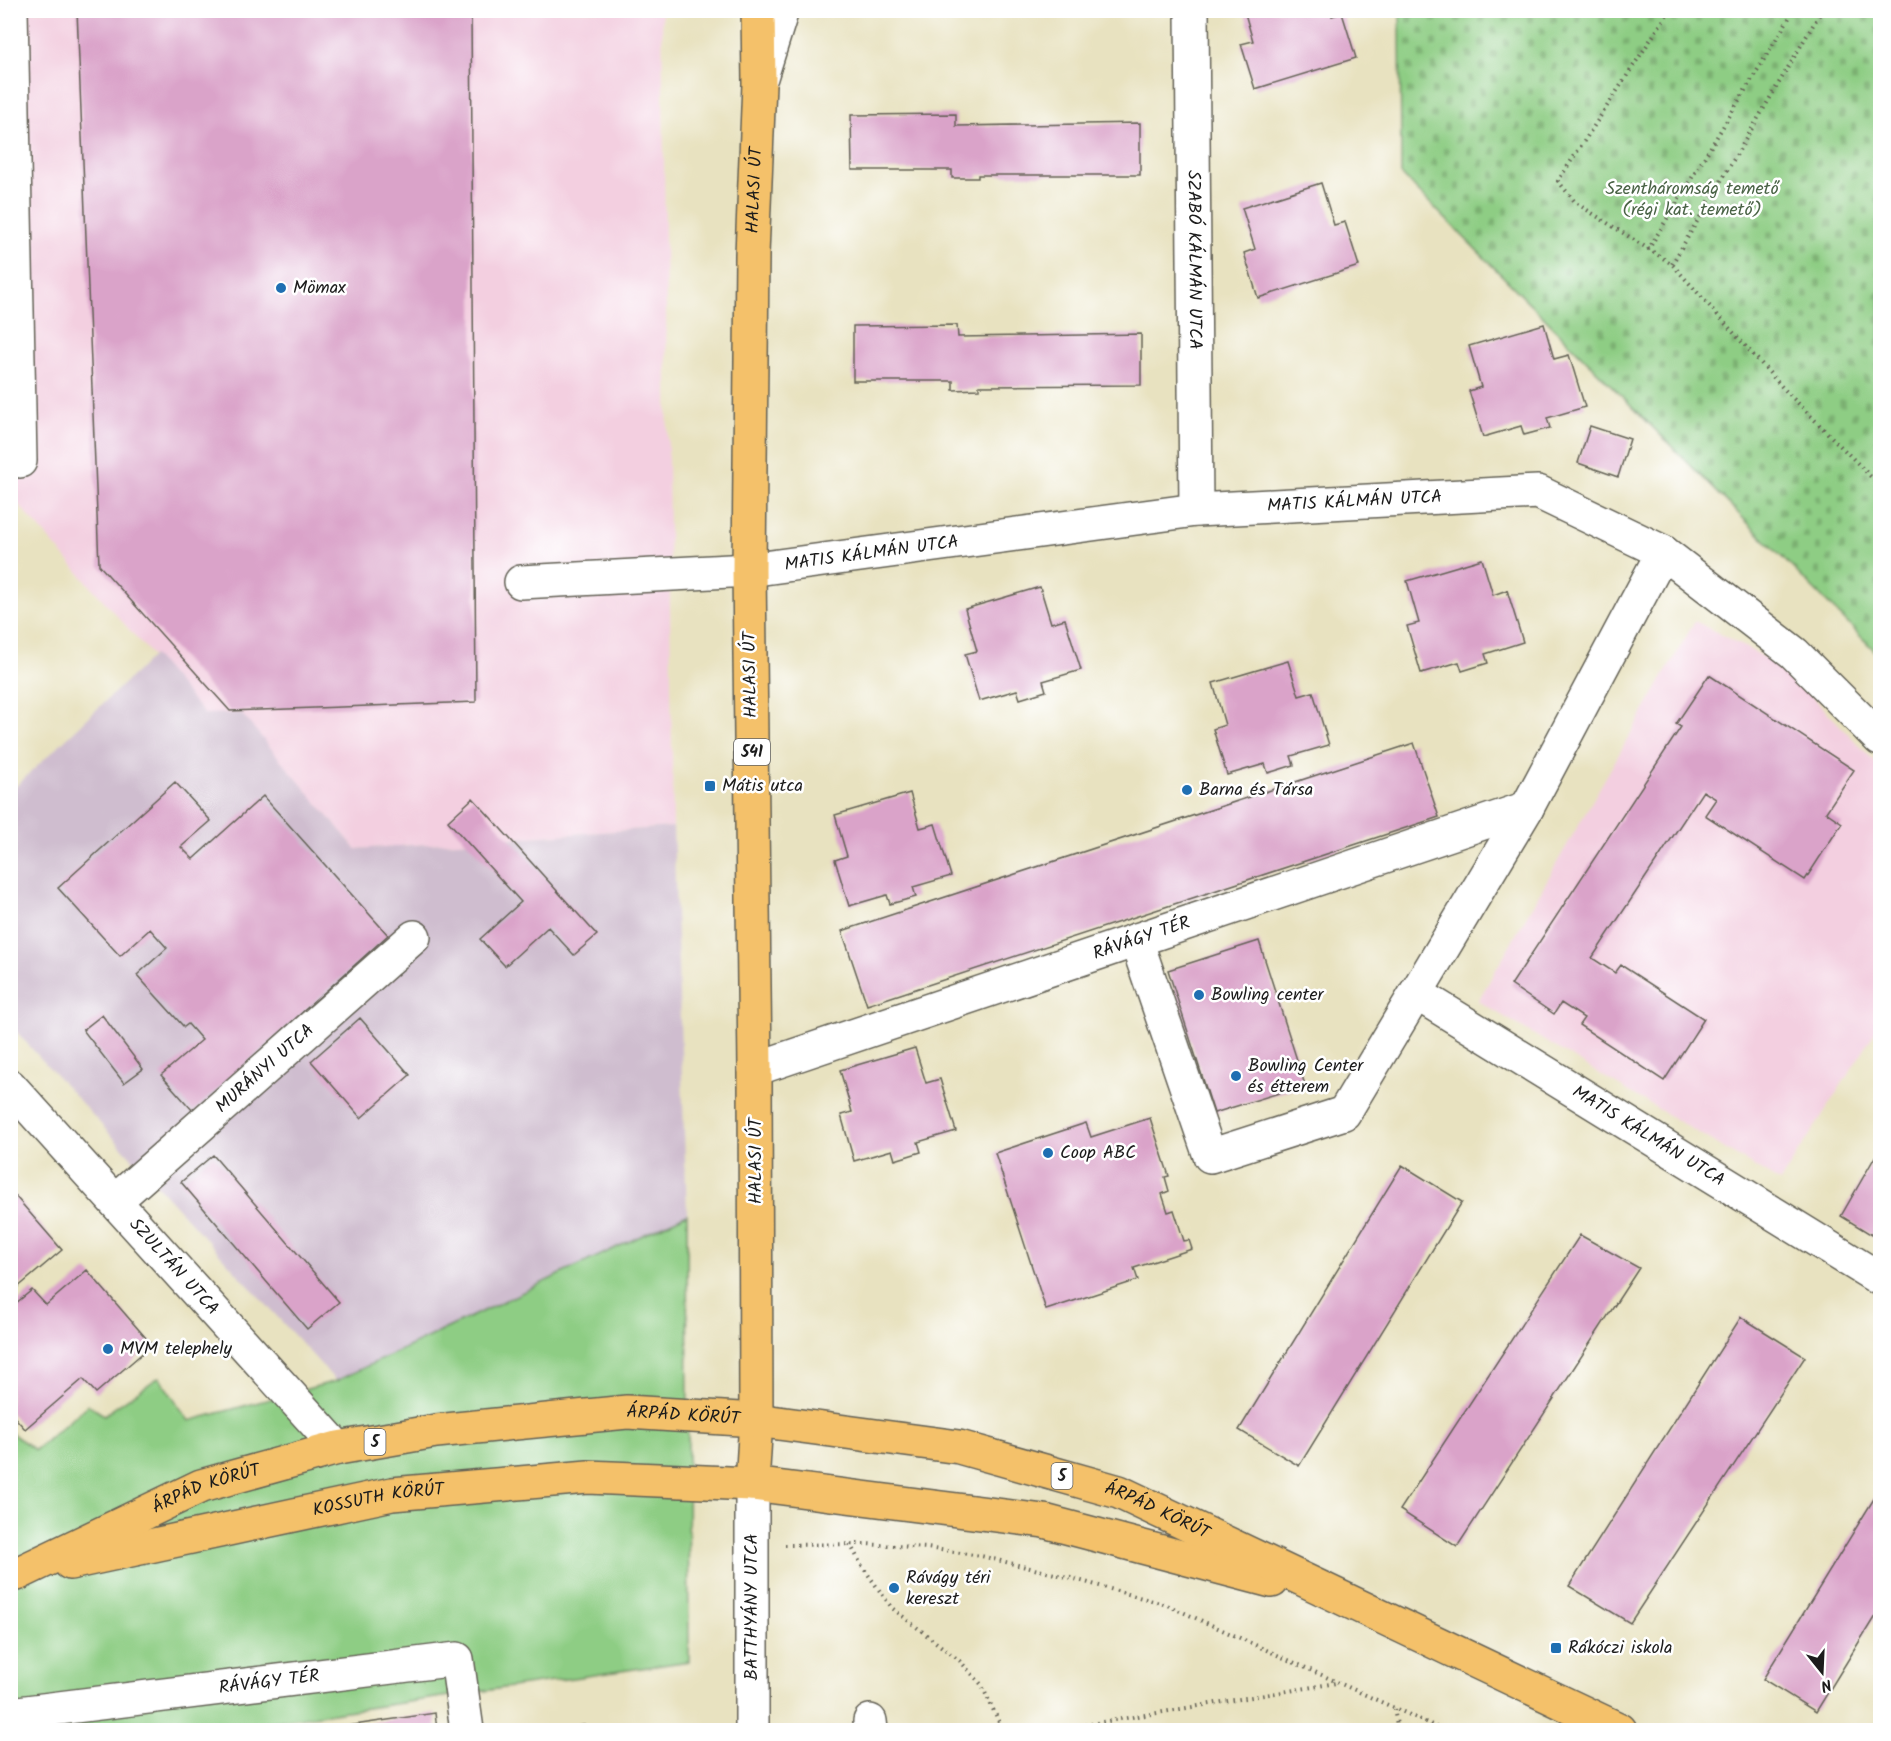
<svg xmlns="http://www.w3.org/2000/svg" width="1891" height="1741" font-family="Kalam,sans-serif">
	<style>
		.built { fill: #f3cfe0 }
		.industrial { fill: #cfbdcf }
		.cemetery { fill: url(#cemetery-stones); stroke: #557450; stroke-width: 1.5 }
		.park { fill: #8ecd84; stroke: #557450; stroke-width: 1.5 }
		.building { fill: #daa3c9 }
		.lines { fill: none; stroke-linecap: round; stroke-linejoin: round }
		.minor-casing { stroke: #636155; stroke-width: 36 }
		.major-casing { stroke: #636155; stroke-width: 36 }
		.path { stroke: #636155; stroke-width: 4; stroke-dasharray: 1.5 4.5; stroke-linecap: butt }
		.minor { stroke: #fff; stroke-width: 33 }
		.major { stroke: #f4c16a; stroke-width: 33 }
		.poi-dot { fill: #1f6fb2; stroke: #fff; stroke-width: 2 }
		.labels { text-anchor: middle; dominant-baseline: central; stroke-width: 5; stroke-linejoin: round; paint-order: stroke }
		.shield { fill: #fff; stroke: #606060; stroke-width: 1.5 }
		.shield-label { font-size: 16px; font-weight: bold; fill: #1c1c1c }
		.street-label { font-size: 18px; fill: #1c1c1c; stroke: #fff }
		.park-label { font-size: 18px; fill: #4a6346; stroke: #fff }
		.poi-label { font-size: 18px; fill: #1c1c1c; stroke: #fff; text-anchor: start }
	</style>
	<defs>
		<pattern id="cemetery-stones" width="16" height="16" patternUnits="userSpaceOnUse" patternTransform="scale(1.5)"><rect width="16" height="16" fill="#8ecd84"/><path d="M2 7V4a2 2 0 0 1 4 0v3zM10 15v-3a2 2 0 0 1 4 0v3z" fill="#7aaf71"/></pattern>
	</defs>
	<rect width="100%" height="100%" fill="#fff"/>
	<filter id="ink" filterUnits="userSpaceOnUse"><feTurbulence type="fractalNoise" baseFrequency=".0167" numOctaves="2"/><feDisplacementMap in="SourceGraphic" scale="12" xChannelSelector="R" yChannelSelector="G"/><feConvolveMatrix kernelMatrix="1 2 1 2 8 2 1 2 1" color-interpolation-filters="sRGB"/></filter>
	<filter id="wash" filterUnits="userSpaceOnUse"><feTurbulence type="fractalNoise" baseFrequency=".008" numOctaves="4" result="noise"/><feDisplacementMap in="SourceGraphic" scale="24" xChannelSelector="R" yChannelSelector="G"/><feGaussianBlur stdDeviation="1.35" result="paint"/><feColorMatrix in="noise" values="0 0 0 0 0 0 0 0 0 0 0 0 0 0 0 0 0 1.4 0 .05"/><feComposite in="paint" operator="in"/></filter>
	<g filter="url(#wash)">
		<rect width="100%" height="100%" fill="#e8e2c0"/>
		<path class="built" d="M18 11H662L673 827 356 849 241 714H204L11 496 10 308Z
			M1695 621 1785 668 1880 767V1024L1780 1182 1478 1001Z"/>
		<path class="industrial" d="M154 655 204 714 241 713 356 849 673 827 687 1214 336 1381 11 1026V791Z"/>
		<path class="cemetery" d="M1400 11H1880V656L1401 174Z"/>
		<path class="park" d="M687 1214 689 1661 216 1730H11L10 1432 35 1450 88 1405 104 1415 159 1377 189 1421 336 1381Z"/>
		<g id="blocks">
			<path class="building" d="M77 10H471L476 702 230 711 99 565Z
				M1244 10H1330L1332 16 1342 13 1356 58 1255 89 1241 44 1253 41Z
				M956 114V126L1140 123V175H978V178H952V170H852L851 115Z
				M1321 183 1334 225 1345 222 1359 266 1258 298 1244 253 1255 249 1242 208Z
				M1544 324 1554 359 1569 355 1585 407 1547 418 1550 428 1524 435 1521 426 1483 437 1469 391 1481 387 1469 346Z
				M957 325 958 337 1141 334V385L979 386V389L953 390V381H853V326Z
				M1590 426 1630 439 1618 477 1578 463Z
				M1482 559 1493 595 1507 590 1523 642 1485 654 1488 663 1462 671 1459 662 1421 673 1407 626 1419 623 1407 581Z
				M1040 587 1051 623 1065 619 1081 670 1043 681 1046 691 1020 699 1017 690 979 701 965 654 977 651 965 609Z
				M1288 661 1299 696 1313 692 1329 745 1291 756 1294 765 1268 773 1265 764 1227 775 1213 729 1225 725 1213 683Z
				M1709 675 1854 770 1826 812 1842 823 1805 880 1705 815 1716 799 1703 791 1592 958 1615 973 1621 965 1704 1019 1664 1081 1579 1025 1584 1018 1561 1003 1554 1014 1511 985 1681 727 1676 724Z
				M1414 743 1439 817 867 1005 842 931Z
				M175 782 211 821 181 847 193 859 263 796 388 935 193 1111 161 1075 202 1040 188 1024 184 1027 137 975 167 948 150 929 120 956 58 888Z
				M910 793 920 828 935 824 951 876 913 887 916 897 890 904 887 895 849 906 835 860 847 856 835 815Z
				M473 798 597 935 574 955 548 927 505 966 480 939 521 902 448 821Z
				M1259 941 1305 1085 1214 1113 1168 970Z
				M102 1015 143 1069 124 1083 83 1030Z
				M360 1018 410 1075 361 1118 311 1061Z
				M915 1048 926 1083 940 1079 956 1131 918 1142 921 1152 895 1160 892 1150 854 1161 841 1115 852 1112 840 1070Z
				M1150 1118 1169 1176 1165 1177 1169 1191 1162 1194 1168 1212 1174 1210 1184 1241 1189 1240 1192 1249 1134 1268 1138 1280 1046 1310 995 1153 1086 1123 1091 1137Z
				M1880 1148V1240L1841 1216Z
				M213 1155 339 1302 307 1329 181 1182Z
				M1402 1165 1462 1202 1299 1466 1239 1430Z
				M10 1190 62 1250 10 1294Z
				M1580 1235 1639 1268 1457 1547 1400 1510Z
				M87 1270 152 1345 96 1393 83 1379 25 1429 10 1412V1308L32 1290 46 1305Z
				M1741 1317 1805 1357 1630 1623 1569 1586Z
				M1880 1489V1608L1816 1712 1763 1679Z
				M435 1713 437 1730H327V1729Z
				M584 1725V1730H548V1729Z"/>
		</g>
	</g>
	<g filter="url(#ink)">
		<use href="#blocks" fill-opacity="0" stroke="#636155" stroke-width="1.5"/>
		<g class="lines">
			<defs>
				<g id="minor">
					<path d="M11 10 20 461"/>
					<path id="s1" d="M1192 10 1196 510"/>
					<path d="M761 77 782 10"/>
					<path id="s2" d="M521 582 749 570 1196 510 1538 492 1663 552 1794 653 1880 739"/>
					<path d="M1136 940 1210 1156 1344 1113 1527 808 1663 552"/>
					<path id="s3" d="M1416 993 1880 1279"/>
					<path id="s4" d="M755 1069 1527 808"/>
					<path id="s5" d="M10 1086 338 1448"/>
					<path id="s6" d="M115 1201 414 937"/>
					<path d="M752 1484V1730"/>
					<path id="s7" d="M10 1714 457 1659 467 1730"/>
					<path d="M870 1721 871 1730"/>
				</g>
				<g id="major">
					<path id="s8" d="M752 1484 756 1420 755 1069 749 570 752 254 759 84 758 10"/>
					<path id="s9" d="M70 1563 392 1494 588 1477 752 1484 1044 1521 1272 1581"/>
					<path id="s10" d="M17 1574 201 1486 338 1448 436 1431 627 1412 756 1420 959 1447 1119 1492 1620 1730"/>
				</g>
			</defs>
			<use href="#minor" class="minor-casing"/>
			<use href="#major" class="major-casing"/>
			<path class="path" d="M1670 10 1558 181 1576 203 1672 264 1783 388 1880 486
				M1648 250 1794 10
				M1672 264 1822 10
				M850 1544 862 1566 892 1608 960 1661 981 1684 1003 1730
				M785 1545 865 1544 927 1548 981 1556 1071 1578 1167 1605 1443 1730
				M1394 1709 1398 1730
				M1055 1730 1336 1683"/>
			<use href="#minor" class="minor"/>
			<use href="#major" class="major"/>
		</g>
	</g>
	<g class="poi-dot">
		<circle cx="281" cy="288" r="6"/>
		<rect x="704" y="780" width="12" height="12" rx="3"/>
		<circle cx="1187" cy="790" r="6"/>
		<circle cx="1199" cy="995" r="6"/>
		<circle cx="1236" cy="1076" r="6"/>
		<circle cx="1048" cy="1153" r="6"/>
		<circle cx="108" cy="1349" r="6"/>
		<circle cx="894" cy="1588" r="6"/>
		<rect x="1550" y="1642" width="12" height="12" rx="3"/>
	</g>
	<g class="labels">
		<g class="shield">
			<rect x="734" y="739" width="36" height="26" rx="4.5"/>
			<rect x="364.5" y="1429" width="21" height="26" rx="4.5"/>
			<rect x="1051.5" y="1463" width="21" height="26" rx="4.5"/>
		</g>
		<g class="shield-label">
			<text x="752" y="752">541</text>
			<text x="375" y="1442">5</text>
			<text x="1062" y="1476">5</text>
		</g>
		<g class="street-label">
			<text stroke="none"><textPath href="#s8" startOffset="1294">HALASI ÚT</textPath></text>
			<text stroke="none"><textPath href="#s1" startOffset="250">SZABÓ KÁLMÁN UTCA</textPath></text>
			<text stroke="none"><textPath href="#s2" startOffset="838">MATIS KÁLMÁN UTCA</textPath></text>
			<text stroke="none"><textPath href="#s2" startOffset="352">MATIS KÁLMÁN UTCA</textPath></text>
			<text transform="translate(751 675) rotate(-91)">HALASI ÚT</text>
			<text stroke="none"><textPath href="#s4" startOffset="408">RÁVÁGY TÉR</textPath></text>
			<text stroke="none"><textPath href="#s6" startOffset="200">MURÁNYI UTCA</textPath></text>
			<text stroke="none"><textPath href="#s3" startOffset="273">MATIS KÁLMÁN UTCA</textPath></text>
			<text transform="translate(756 1161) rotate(-90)">HALASI ÚT</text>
			<text stroke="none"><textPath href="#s5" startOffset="244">SZULTÁN UTCA</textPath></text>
			<text stroke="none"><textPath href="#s10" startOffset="694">ÁRPÁD KÖRÚT</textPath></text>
			<text stroke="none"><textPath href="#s10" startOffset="208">ÁRPÁD KÖRÚT</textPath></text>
			<text stroke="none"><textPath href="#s9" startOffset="315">KOSSUTH KÖRÚT</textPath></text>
			<text stroke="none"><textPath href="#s10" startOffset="1180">ÁRPÁD KÖRÚT</textPath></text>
			<text transform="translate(752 1607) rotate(-90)">BATTHYÁNY UTCA</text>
			<text stroke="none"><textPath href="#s7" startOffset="261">RÁVÁGY TÉR</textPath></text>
		</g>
		<g class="park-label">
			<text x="1692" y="189">Szentháromság temető<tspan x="1692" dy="21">(régi kat. temető)</tspan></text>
		</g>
		<g class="poi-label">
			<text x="293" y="288">Mömax</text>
			<text x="722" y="786">Mátis utca</text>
			<text x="1199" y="790">Barna és Társa</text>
			<text x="1211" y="995">Bowling center</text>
			<text x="1248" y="1066">Bowling Center<tspan x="1248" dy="21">és étterem</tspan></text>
			<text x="1060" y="1153">Coop ABC</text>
			<text x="120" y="1349">MVM telephely</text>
			<text x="906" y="1578">Rávágy téri<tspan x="906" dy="21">kereszt</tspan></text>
			<text x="1568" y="1648">Rákóczi iskola</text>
		</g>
	</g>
	<rect width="1891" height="1741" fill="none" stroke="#fff" stroke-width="36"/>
	<g transform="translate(1822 1672) rotate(162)" stroke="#ffffff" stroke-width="4.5" paint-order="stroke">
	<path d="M0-4.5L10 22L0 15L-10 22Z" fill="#1c1c1c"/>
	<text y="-9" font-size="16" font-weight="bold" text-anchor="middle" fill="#1c1c1c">N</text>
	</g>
</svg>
